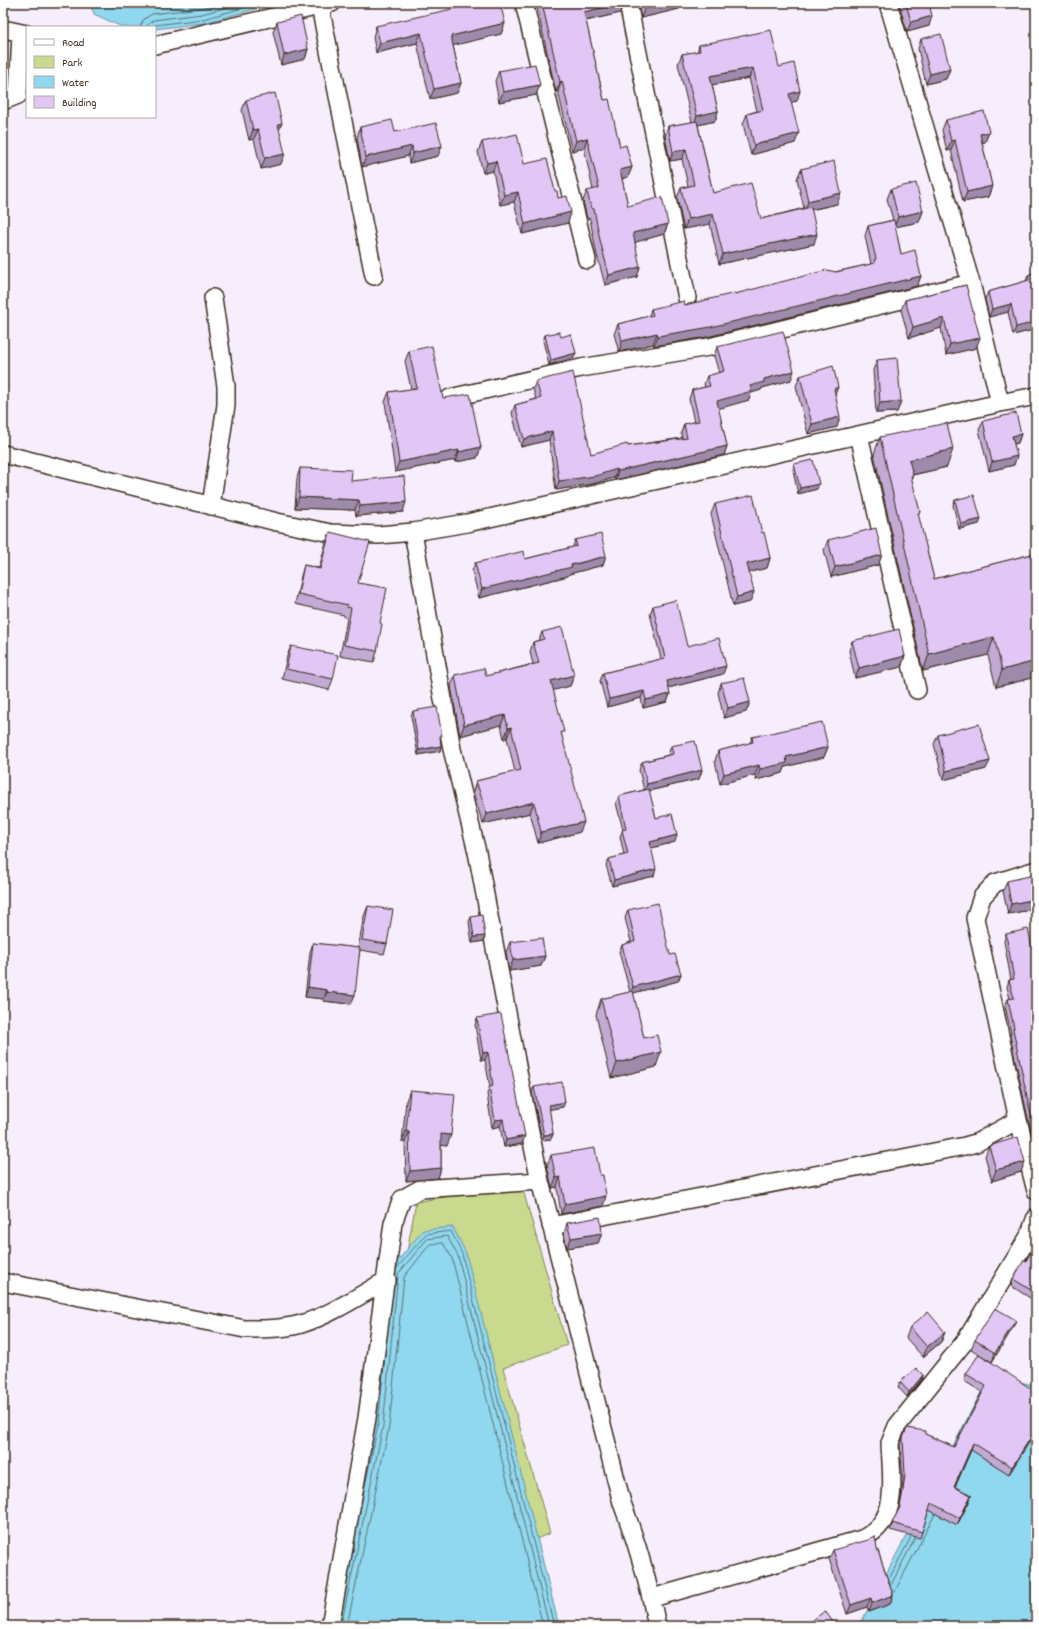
<svg xmlns="http://www.w3.org/2000/svg" width="1039" height="1629" font-family="Dekko,sans-serif">
	<style>
		.green { fill: #c9da8e; stroke: #828256 }
		.water { fill: #8fd8f0; stroke: #6d929c }
		.lines { fill: none; stroke-linecap: round; stroke-linejoin: round }
		.shore { stroke: #5d7072; stroke-width: 1 }
		.street-casing { stroke: #3b2a1e; stroke-width: 20 }
		.street { stroke: #fff; stroke-width: 17 }
		.wall { fill: #c2aad4; stroke: #3b2a1e }
		.shaded-wall { fill: #9e8bac; stroke: #3b2a1e }
		.building { fill: #e1c6f6; stroke: #3b2a1e }
	</style>
	<rect width="100%" height="100%" fill="#f6eefc"/>
	<filter id="ink" filterUnits="userSpaceOnUse"><feTurbulence type="fractalNoise" baseFrequency=".025" numOctaves="2"/><feDisplacementMap in="SourceGraphic" scale="8" xChannelSelector="R" yChannelSelector="G"/><feConvolveMatrix kernelMatrix="1 2 1 2 8 2 1 2 1" color-interpolation-filters="sRGB"/></filter>
	<g filter="url(#ink)">
		<path class="green" d="M521 1183 567 1345 503 1368 550 1533 339 1626 416 1202Z"/>
		<path class="water" d="M90 3H277L204 23 155 29V27H122L94 14Z
			M453 1227 466 1253 559 1626H332L390 1270 423 1230Z
			M990 1375 1033 1385 1036 1380V1626H859Z"/>
		<g class="lines">
			<path class="shore" d="M140 27 144 19 152 14 201 8 219 3
				M146 27 153 20 202 14 242 3
				M152 27 155 25 203 19 261 3
				M397 1268 426 1234 451 1231 462 1254 554 1626
				M361 1505 378 1425 385 1355
				M889 1579 911 1537
				M891 1585 915 1538
				M894 1593 935 1514
				M341 1626 383 1426 398 1274 427 1239 447 1236 458 1256 549 1626
				M347 1626 389 1427 404 1277 430 1244 443 1243 452 1258 543 1626"/>
			<defs>
				<path id="street" d="M524 3 587 260
					M628 3 687 298
					M888 3 971 283 1000 403
					M320 6 374 276
					M3 29 27 34
					M155 45 332 3
					M3 101 18 95 21 33
					M450 398 581 368 709 347 971 283
					M859 435 917 690
					M3 454 277 522 331 533 379 535 413 532 467 523 1000 403 1036 396
					M211 506 226 405V386L213 298
					M1018 1120 1036 1191
					M540 1181 622 1503C637 1543 649 1584 657 1626
					M551 1226 965 1146 976 1143 1018 1120 975 918 982 897 995 883 1036 870
					M3 1282 245 1329C264 1329 283 1329 301 1324 331 1315 360 1295 387 1280
					M652 1598 862 1539C901 1520 891 1479 890 1443L897 1426 966 1340 1029 1236 1036 1217
					M330 1626 367 1418 393 1223 402 1199 420 1189 540 1181 521 1087 477 852 452 749 413 532"/>
			</defs>
			<use href="#street" class="street-casing"/>
			<use href="#street" class="street"/>
		</g>
		<path class="wall" d="M534 3H623L620 13 586 21 604 100 620 147 632 167 628 177 622 179 628 206 668 224 664 234 635 242 637 277 605 285 596 251 590 219 587 218 583 201 587 191 593 190 584 148 572 151 558 91 556 92 536 3 534 4Z
			M638 3H681L679 9 641 18Z
			M899 3H929V26L907 32Z
			M277 22 308 49 305 59 281 65 273 32Z
			M505 23 501 34 453 45 461 83 457 93 430 99 417 43 376 53 373 37 376 26Z
			M921 39 950 69 946 79 926 84 918 49Z
			M699 45 779 67 797 101 791 102 795 143 751 155 743 124 747 114 757 111 749 78 712 85 718 111 715 121 698 125 713 193 761 219 804 208 797 179 801 169 837 204 811 210 814 244 719 264 710 224 684 229 677 198 681 188 688 186 682 159 670 161 665 136 668 126 692 122 678 64 682 54 697 52Z
			M499 71 536 95 499 102 495 81Z
			M246 100 279 131 281 164 261 169 254 139 249 140 242 110Z
			M946 120 989 132 985 142 982 143 992 186 988 197 963 202 951 150 947 151 942 130Z
			M360 127 395 132 438 156 409 163 408 156 362 167 357 138Z
			M482 142 524 164 555 191 558 198 568 223 522 234 514 202 500 205 493 171 483 173 478 152Z
			M891 189 923 211 919 222 895 227 901 254 921 276 917 286 707 337 654 346 653 344 619 352 614 334 618 324 649 316 651 309 685 305 735 294 871 264 865 236 868 226 893 220 887 199Z
			M1036 272V326H1034L1033 330 1013 335 1008 312 989 317 985 299 988 292 1026 281 1028 275Z
			M966 285 976 348 946 355 941 328 909 338 901 310 905 300Z
			M545 335 561 337 574 358 549 365 543 341Z
			M717 347 791 380 762 388 761 390 751 393 749 400 718 408 727 446 724 455 615 480 614 478 592 484 556 490 549 440 521 447 512 413 515 405 536 399 533 389 536 381 591 454 628 446 682 438 681 433 684 424 694 422 689 399 692 390 705 387 704 384 707 376 719 373 714 356Z
			M409 351 443 398 481 447 477 458 456 462 455 460 395 472 385 402 389 392 411 389 405 361Z
			M877 360 901 401 897 412 876 413 873 370Z
			M800 376 835 396 837 427 808 434 796 386Z
			M983 421 1021 434 1018 443 1014 444V465L989 471 979 430Z
			M880 437 947 467 913 475 911 479 920 512 918 516 934 579 1036 553V677L996 687 988 655 923 671 874 454Z
			M794 464 817 489 798 494 793 470Z
			M300 468 351 481 403 512 356 516 355 510 295 508 297 478Z
			M955 500 981 519 979 524 959 529 953 505Z
			M715 504 762 533 770 558 767 568 749 572 750 602 733 606 711 514Z
			M330 532 380 623 377 651 374 662 340 656 347 618 344 617V615L295 604 301 576 304 565 319 568 326 542Z
			M575 540 603 565 569 574 568 576 479 598 472 571 475 563 525 559 573 547Z
			M828 540 882 555 878 565 831 577 824 550Z
			M653 606 687 646 723 674 668 688 670 694 667 702 643 708 641 698 607 707 600 681 603 673 661 659 650 614Z
			M542 632 574 675 570 686 553 690 580 832 538 843 530 813 483 824 473 792 476 781 515 772 507 738 504 739 501 725 460 736 451 686 455 675 486 676 533 664 530 652 533 642 539 640Z
			M852 641 905 656 901 667 855 678 849 651Z
			M291 646 333 679 329 690 282 679 287 656Z
			M721 683 750 702 746 712 724 718 718 693Z
			M413 711 440 740V751L418 755 411 716Z
			M938 735 986 769 943 780 934 744Z
			M752 737 828 747 824 757 785 767 783 773 756 780 755 775 720 784 715 761 718 751 750 743Z
			M671 746 702 770 699 779 649 791 656 818 675 842 651 848 654 876 612 886 606 865 609 859 624 855 620 836 623 830 616 803 619 796 644 790 639 770 642 762 668 755Z
			M1007 881 1035 909 1008 914 1003 891Z
			M368 906 387 944 384 954 360 950 351 1004 323 1001 324 999 305 997 310 952 313 943 358 948 364 916Z
			M628 910 670 955 681 974 678 981 633 993 644 1038 656 1067 611 1078 596 1015 601 999 630 992 619 952 622 945 631 942 625 918Z
			M471 917 484 941 472 943 469 922Z
			M1006 934 1033 952 1036 955V1150L1028 1118 1010 1036 1011 1033 1005 1006 1008 999H1010L1007 987 1009 980H1011L1004 941Z
			M510 942 545 956 541 966 509 971 506 952Z
			M477 1018 522 1144 504 1147 500 1126 492 1128 487 1094 490 1087 485 1060H481L475 1025Z
			M534 1087 563 1107 549 1109 553 1134 551 1139 542 1140 532 1092Z
			M410 1090 447 1146 441 1145V1168L438 1178 406 1181 405 1142H402L406 1101Z
			M989 1146 1021 1172 992 1181 985 1156Z
			M551 1155 603 1206 561 1214 557 1187 552 1188 547 1165Z
			M567 1223 602 1233 598 1243 567 1248 564 1234Z
			M1036 1242V1298L1035 1301 1011 1286 1013 1279 1026 1261Z
			M1016 1320 1012 1329 992 1362 971 1349 975 1340Z
			M910 1327 945 1332 941 1342 923 1357 906 1338Z
			M966 1374 1036 1392V1431L1009 1474 971 1450 955 1487 971 1495 969 1502 957 1525 929 1510 920 1538 890 1530 898 1511 901 1498 903 1480 900 1445 907 1428 925 1434 954 1447 982 1392 964 1381Z
			M923 1375 921 1380 907 1397 898 1387 900 1382Z
			M877 1548 893 1595 890 1604 869 1612 867 1607 847 1614 829 1559 833 1550Z"/>
		<path class="shaded-wall" d="M623 3 620 13 580 22 584 12Z
			M664 3H681L679 9 641 18 645 7Z
			M932 16 929 26 907 32 911 22Z
			M505 23 501 34 447 47 451 36Z
			M421 33 417 43 376 53 380 43Z
			M308 49 305 59 281 65 284 55Z
			M753 68 749 78 706 86 710 76Z
			M950 69 946 79 926 84 930 74Z
			M562 81 558 91 556 92 560 82Z
			M461 83 457 93 430 99 434 89Z
			M540 85 536 95 499 102 503 92Z
			M800 91 797 101 785 104 789 94Z
			M718 111 715 121 693 126 697 116Z
			M282 123 278 133V124Z
			M258 129 254 139 249 140 253 130Z
			M989 132 985 142 976 144 980 134Z
			M799 133 795 143 751 155 754 145Z
			M587 138 584 148 572 151 576 141Z
			M955 140 951 150 947 151 951 141Z
			M412 146 408 156 362 167 366 157Z
			M442 146 438 156 409 163 413 153Z
			M686 149 682 159 670 161 673 152Z
			M285 154 281 164 261 169 265 158Z
			M496 161 493 171 483 173 487 163Z
			M632 167 628 177 616 180 620 170Z
			M992 186 988 197 963 202 967 192Z
			M518 192 514 202 500 205 504 195Z
			M841 193 837 204 805 211 808 201Z
			M923 211 919 222 894 227 898 217Z
			M571 212 568 223 522 234 525 224Z
			M713 214 710 224 684 229 688 219Z
			M668 224 664 234 629 244 633 233Z
			M817 234 814 244 719 264 723 254Z
			M640 267 637 277 605 285 609 275Z
			M921 276 917 286 707 337 654 346 658 336Z
			M1011 304 1008 312 989 317 992 309Z
			M944 318 941 328 909 338 913 327Z
			M1036 318V326H1034L1033 330 1013 335 1016 327Z
			M657 333 653 344 619 352 622 341Z
			M980 338 976 348 946 355 950 344Z
			M576 353 574 358 549 365 551 360Z
			M794 371 791 380 762 388 761 390 751 393 749 400 714 410 717 401 764 379Z
			M838 387 834 398V389Z
			M901 401 897 412 876 413 880 403Z
			M840 417 837 427 808 434 812 424Z
			M552 431 549 440 521 447 524 439Z
			M1021 434 1018 443 1009 445 1012 436Z
			M727 446 724 455 615 480 618 471Z
			M481 447 477 458 456 462 459 452Z
			M953 449 947 467 903 477 909 460Z
			M459 450 455 460 395 472 399 462Z
			M1017 456 1014 465 989 471 992 462Z
			M617 469 614 478 592 484 556 490 559 481Z
			M819 484 817 489 798 494 800 488Z
			M299 497 359 500 355 510 295 508Z
			M406 502 403 512 356 516 360 506Z
			M981 519 979 524 959 529 961 524Z
			M882 555 878 565 831 577 835 567Z
			M606 556 603 565 569 574 568 576 479 598 482 589Z
			M770 558 767 568 743 574 747 564Z
			M754 592 750 602 733 606 737 597Z
			M994 637 988 655 923 671 929 654Z
			M905 656 901 667 855 678 859 668Z
			M1036 661V677L996 687 1002 670Z
			M726 666 723 674 664 689 667 681Z
			M574 675 570 686 547 692 551 681Z
			M644 691 641 698 607 707 609 699Z
			M670 694 667 702 643 708 646 700Z
			M750 702 746 712 724 718 728 708Z
			M505 715 501 725 460 736 464 725Z
			M511 727 507 738 504 739 508 728Z
			M441 746 440 751 418 755 419 750Z
			M828 747 824 757 785 767 783 773 756 780 760 769 786 757Z
			M990 761 986 769 943 780 946 771Z
			M759 765 755 775 720 784 724 774Z
			M702 770 699 779 644 792 647 784Z
			M534 802 530 813 483 824 487 814Z
			M584 822 580 832 538 843 541 832Z
			M677 835 675 842 648 849 650 842Z
			M656 869 654 876 612 886 614 880Z
			M1036 899V907L1035 909 1008 914 1011 904Z
			M485 936 484 941 472 943 474 937Z
			M545 956 541 966 509 971 513 960Z
			M681 974 678 981 630 994 633 987Z
			M308 987 327 990 324 999 305 997Z
			M327 992 355 995 351 1004 323 1001Z
			M488 1052 485 1060H481L483 1053Z
			M661 1052 656 1067 611 1078 617 1063Z
			M565 1102 563 1107 547 1110 549 1105Z
			M503 1119 500 1126 492 1128 495 1120Z
			M406 1131 409 1132 405 1142H402Z
			M441 1134 451 1135 447 1146 437 1145Z
			M553 1134 551 1139 542 1140 544 1135Z
			M525 1136 522 1144 504 1147 506 1140Z
			M1025 1162 1021 1172 992 1181 996 1170Z
			M441 1168 438 1178 406 1181 410 1171Z
			M560 1177 557 1187 552 1188 556 1178Z
			M606 1196 603 1206 561 1214 565 1204Z
			M602 1233 598 1243 567 1248 571 1238Z
			M1016 1320 1012 1329 992 1362 995 1353Z
			M945 1332 941 1342 923 1357 927 1347Z
			M923 1375 921 1380 907 1397 909 1392Z
			M1036 1429V1431L1009 1474 1012 1467Z
			M973 1443 971 1450 952 1494 954 1487Z
			M971 1495 969 1502 957 1525 960 1518Z
			M893 1595 890 1604 869 1612 872 1603Z
			M871 1598 867 1607 847 1614 851 1605Z"/>
		<path class="building" d="M479 3H500L505 23 451 36 461 83 434 89 421 33 380 43 376 26Z
			M542 3H623L584 12 604 100 609 99 620 147 626 145 632 167 620 170 628 206 662 197 668 224 633 233 640 267 609 275 600 240 594 209 591 208 587 191 599 188 587 138 576 141 562 81 560 82Z
			M644 3H664L645 7Z
			M906 3H929L932 16 911 22Z
			M301 16 308 49 284 55 277 22Z
			M771 30 779 67 794 63 800 91 789 94 799 133 754 145 747 114 763 110 753 68 710 76 718 111 697 116 682 54 700 51 699 45Z
			M941 34 950 69 930 74 921 39Z
			M535 64 540 85 503 92 499 71Z
			M275 93 282 123 278 124 285 154 265 158 258 129 253 130 246 100Z
			M984 111 989 132 980 134 992 186 967 192 955 140 951 141 946 120Z
			M392 120 395 132 436 123 442 146 413 153 412 146 366 157 360 127Z
			M697 121 713 193 751 183 761 219 811 207 817 234 723 254 713 214 688 219 681 188 694 185 686 149 673 152 668 126Z
			M517 134 524 164 547 159 555 191H557L558 198 567 196 571 212 525 224 518 192 504 195 496 161 487 163 482 142Z
			M834 161 841 193 808 201 801 169Z
			M916 183 923 211 898 217 891 189Z
			M894 220 901 254 915 250 921 276 711 327 658 336 657 333 622 341 618 324 653 315 651 309 684 301 685 305 735 293V294L827 270 836 272 875 263 874 260 876 259 868 226Z
			M1036 272V318L1035 319 1036 322 1016 327 1011 304 992 309 988 292 1029 280 1028 275Z
			M966 285 980 338 950 344 944 318 913 327 905 300Z
			M783 331 794 371 764 379V382L750 386 752 391 717 401 727 446 618 471 617 469 595 476 559 481 552 431 524 439 515 405 541 398 536 381 573 372 591 454 627 444 628 446 687 438 684 424 699 421 692 390 710 386 707 376 724 371 717 347Z
			M559 332 561 337 571 334 576 353 551 360 545 335Z
			M432 346 443 398 470 394 481 447 459 452V450L399 462 389 392 417 388 409 351Z
			M897 358 901 401 880 403 877 360Z
			M833 366 838 387 834 389 840 417 812 424 800 376Z
			M1016 413 1021 434 1012 436 1017 456 992 462 983 421Z
			M947 423 953 449 909 460 913 475 911 476 920 512 918 513 934 579 1036 553V661L1002 670 994 637 929 654 880 437Z
			M813 460 819 484 800 488 794 464Z
			M300 468 352 470 351 481 404 476 406 502 360 506 359 500 299 497Z
			M753 495 762 533 764 532 770 558 747 564 754 592 737 597 715 504Z
			M974 495 981 519 961 524 955 500Z
			M876 528 882 555 835 567 828 540Z
			M330 532 370 542 358 583 387 588 380 623 382 624 377 651 344 645 351 608 347 607 348 605 298 594 304 565 320 569Z
			M601 534 606 556 571 565 572 567 482 589 475 563 524 551 525 559 577 546 575 540Z
			M676 600 687 646 719 638 726 666 667 681 670 694 646 700 644 691 609 699 603 673 665 658 653 606Z
			M562 627 574 675 551 681 564 732H561L584 822 541 832 534 802 487 814 476 781 521 770 511 727 508 728 505 715 464 725 455 675 484 668 486 676 539 663 533 642 544 639 542 632Z
			M899 629 905 656 859 668 852 641Z
			M291 646 338 655 333 679 286 669Z
			M744 678 750 702 728 708 721 683Z
			M437 707 442 736H440L441 746 419 750 413 711Z
			M822 722 828 747 786 757 787 763 760 769 759 765 724 774 718 751 753 742 752 737Z
			M979 724 990 761 946 771 938 735Z
			M695 741 702 770 647 784 642 762 673 754 671 746Z
			M649 789 656 818 672 814 677 835 650 842 656 869 614 880 609 859 628 854 622 830 626 829 619 796Z
			M1034 875 1036 884V899L1011 904 1007 881Z
			M658 903 670 955 675 954 681 974 633 987 622 945 635 941 628 910Z
			M368 906 393 910 387 944 362 940Z
			M482 915 485 936 474 937 471 917Z
			M1028 929 1033 952 1035 951 1036 955V1133L1030 1111 1013 1029 1014 1028 1008 999 1014 998 1009 980 1014 979 1006 934Z
			M542 938 545 956 513 960 510 942Z
			M313 943 360 948 355 995 327 992V990L308 987Z
			M633 991 644 1038 657 1035 661 1052 617 1063 601 999Z
			M501 1014 525 1136 506 1140 503 1119 495 1120 489 1087 493 1086 488 1052 483 1053 477 1018Z
			M562 1082 565 1102 549 1105 553 1134 544 1135 534 1087Z
			M410 1090 455 1094 451 1135 441 1134V1168L410 1171 409 1132 406 1131Z
			M1018 1137 1025 1162 996 1170 989 1146Z
			M595 1148 600 1175H603L606 1196 565 1204 560 1177 556 1178 551 1155Z
			M600 1217 602 1233 571 1238 567 1223Z
			M1036 1242V1293L1013 1279 1024 1260 1026 1261Z
			M995 1308 1016 1320 995 1353 975 1340Z
			M928 1312 945 1332 927 1347 910 1327Z
			M979 1354 1036 1392V1429L1012 1467 973 1443 954 1487 971 1495 960 1518 931 1503 922 1532 892 1523 900 1507 903 1491 905 1474 903 1438 907 1428 925 1431V1434L954 1447 986 1386 966 1374Z
			M916 1368 923 1375 909 1392 900 1382Z
			M875 1536 877 1548 893 1595 872 1603 871 1598 851 1605 833 1550 868 1540Z
			M825 1611 836 1626H806V1625Z"/>
	</g>
	<rect width="1039" height="1629" fill="none" stroke="#fff" stroke-width="16"/>
	<rect x="8" y="8" width="1023" height="1613" fill="none" stroke="#3b2a1e" stroke-width="1.5" filter="url(#ink)"/>
	<rect x="26" y="26" width="130" height="92" fill="#ffffff" stroke="#b1aaa5"/>
	<rect x="34" y="39" width="20" height="6" fill="#ffffff" stroke="#b1aaa5"/>
	<text x="62" y="46" font-size="12" fill="#3b2a1e">Road</text>
	<rect x="34" y="56" width="20" height="12" fill="#c9da8e" stroke="#b1aaa5"/>
	<text x="62" y="66" font-size="12" fill="#3b2a1e">Park</text>
	<rect x="34" y="76" width="20" height="12" fill="#8fd8f0" stroke="#b1aaa5"/>
	<text x="62" y="86" font-size="12" fill="#3b2a1e">Water</text>
	<rect x="34" y="96" width="20" height="12" fill="#e1c6f6" stroke="#b1aaa5"/>
	<text x="62" y="106" font-size="12" fill="#3b2a1e">Building</text>
</svg>
